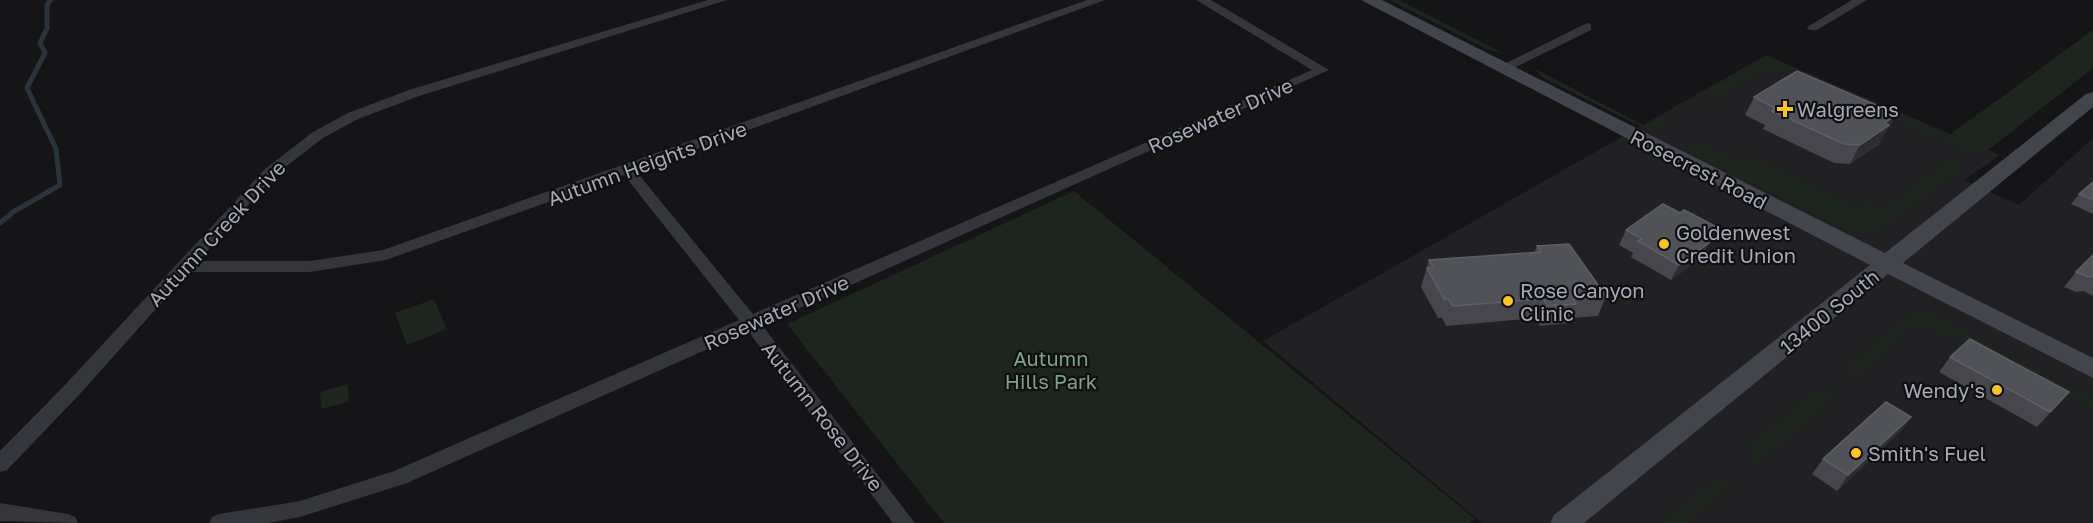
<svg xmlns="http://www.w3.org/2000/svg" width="2093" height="523" font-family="'Golos Text',sans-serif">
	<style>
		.built { fill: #212023 }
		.green { fill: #1c251e }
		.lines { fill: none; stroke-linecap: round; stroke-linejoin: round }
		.stream { stroke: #2a323b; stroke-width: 5 }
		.street { fill: #35363c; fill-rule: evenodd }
		.secondary { fill: #43454c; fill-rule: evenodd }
		.wall { fill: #46464c }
		.shaded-wall { fill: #2e2e32 }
		.building { fill: #515158; stroke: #5e5f66; stroke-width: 1.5 }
		.poi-dot { fill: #fac329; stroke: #100f11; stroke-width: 2 }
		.labels { text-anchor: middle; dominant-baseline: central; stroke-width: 4.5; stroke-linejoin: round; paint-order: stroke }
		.poi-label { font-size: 20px; fill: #a6aab7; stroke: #100f11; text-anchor: start }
		.street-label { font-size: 20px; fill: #a6aab7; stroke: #100f11 }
		.park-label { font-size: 20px; fill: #7ca381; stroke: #100f11 }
	</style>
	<rect width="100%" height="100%" fill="#151416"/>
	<path class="built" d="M1766 55 2000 155 1964 180 2019 205 2093 138V523H1482L1263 341Z"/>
	<path class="green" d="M1389 0H1399L1505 54 1487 49Z
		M2093 30V68L1983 154 1977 156 1783 71 1769 68 1732 88 1718 100 1705 95 1666 117 1673 121 1658 131H1650L1545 79 1533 68 1645 126 1768 57 1948 136Z
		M1697 142 1738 161 1749 155 1854 206 1870 203 1882 209 1948 160 1964 168 1873 235 1851 232 1685 150Z
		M1074 191 1475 519 1469 523H944L787 324Z
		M434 299 447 329 407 345 395 313Z
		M1914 311 1934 316 2093 399V408L1955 336 1914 327 1857 378 1850 372 1849 366Z
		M348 384 349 402 321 409 320 392Z
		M1828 388 1841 392 1755 466 1748 459 1750 444 1814 392Z
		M1713 480 1732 482 1687 523H1663Z"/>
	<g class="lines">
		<path class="stream" d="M0 223 13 212 60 185 56 149 27 88 45 53 40 43 47 28V5L51 0"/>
		<path class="street" d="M708 0H727L419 96 358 119 323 138 275 175 198 261H310L383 250 1087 0H1105L636 171 753 314 1312 70 1196 0H1211L1329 70 762 325 915 523H893L748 331 407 483 300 517 268 523H209L212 517 219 514 300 501 394 471 739 320 624 175 386 260 310 272H189L78 396 7 470 0 472V451L64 386 265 169 313 132 348 113 409 90Z
			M1852 0H1867L1817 30H1809L1807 27Z
			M1587 23 1591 24V30L1508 71 1503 72 1496 68Z
			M0 503 68 514 75 517 78 523 0 521Z"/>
		<path class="secondary" d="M1361 0H1382L1885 253 2086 94 2093 92V107L1903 263 2093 358V378L1888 274 1584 523H1550L1554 515 1870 265Z"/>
	</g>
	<path class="wall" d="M1754 97 1886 132 1884 134 1879 144 1850 164 1834 163 1763 129 1765 125 1745 115Z
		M2093 182V214L2071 204 2079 194Z
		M1680 213 1717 227 1701 258 1671 280 1631 257 1633 253 1619 245 1626 230Z
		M1537 246 1606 296 1598 316 1571 318 1568 323 1540 326 1536 318 1446 326 1442 318H1438L1421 287 1429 260 1534 253Z
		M2093 255V296L2084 291 2076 292 2064 287 2076 272Z
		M1950 357 2056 407 2037 427 1939 372Z
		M1911 417 1900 432 1837 491 1812 474 1823 459Z"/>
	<path class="shaded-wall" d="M1897 114 1879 144 1850 164 1860 145Z
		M1717 227 1709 242 1693 254 1700 239Z
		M1709 243 1701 258 1671 280 1679 265Z
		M2069 392 2056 407 2037 427 2050 412Z
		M1911 417 1900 432 1837 491 1848 475Z"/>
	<path class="building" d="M1797 71 1897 114 1885 123 1889 125 1860 145 1844 144 1772 111 1775 108 1754 97Z
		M2093 182V200L2079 194Z
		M1663 204 1680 213 1684 210 1717 227 1700 239 1709 243 1679 265 1638 241 1642 239 1626 230Z
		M1569 244 1606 296 1573 299 1576 304 1548 306 1543 299 1453 306 1448 299H1444L1427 268 1433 267 1429 260 1541 252 1537 246Z
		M2093 255V276L2088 277 2076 272Z
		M1970 339 2069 392 2050 412 1950 357Z
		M1886 402 1911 417 1848 475 1823 459Z"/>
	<g class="poi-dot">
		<path d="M1782 100h6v6h6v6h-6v6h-6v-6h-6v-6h6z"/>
		<circle cx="1664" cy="244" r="6"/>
		<circle cx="1508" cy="301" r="6"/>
		<circle cx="1997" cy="390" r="6"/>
		<circle cx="1856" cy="453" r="6"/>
	</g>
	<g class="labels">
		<g class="poi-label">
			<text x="1797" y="109">Walgreens</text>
			<text x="1676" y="232">Goldenwest<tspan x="1676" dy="23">Credit Union</tspan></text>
			<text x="1520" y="290">Rose Canyon<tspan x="1520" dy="23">Clinic</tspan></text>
			<text x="1985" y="390" text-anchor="end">Wendy's</text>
			<text x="1868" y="453">Smith's Fuel</text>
		</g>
		<g class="street-label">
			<text transform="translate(1220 115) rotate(-24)">Rosewater Drive</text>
			<text transform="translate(647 163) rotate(-20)">Autumn Heights Drive</text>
			<text transform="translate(1699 169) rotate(27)">Rosecrest Road</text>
			<text transform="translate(216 233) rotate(-47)">Autumn Creek Drive</text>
			<text transform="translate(1829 311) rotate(-39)">13400 South</text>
			<text transform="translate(776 312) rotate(-24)">Rosewater Drive</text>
			<text transform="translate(823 416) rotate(52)">Autumn Rose Drive</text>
		</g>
		<g class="park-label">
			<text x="1051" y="358">Autumn<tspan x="1051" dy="23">Hills Park</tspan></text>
		</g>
	</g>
</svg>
